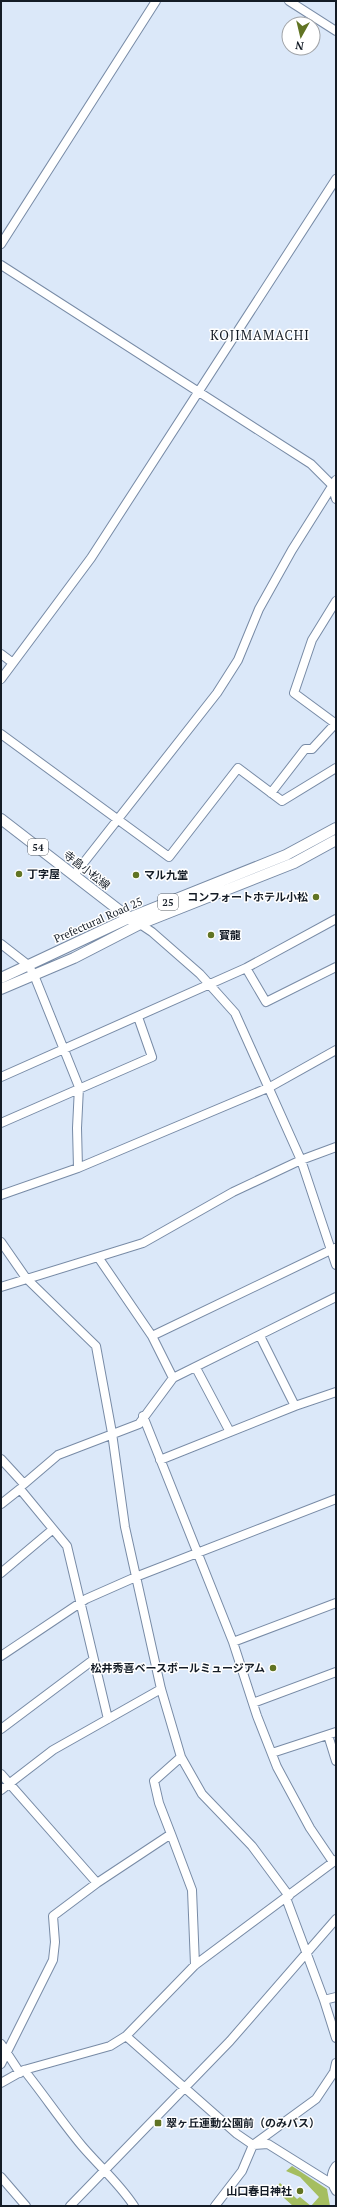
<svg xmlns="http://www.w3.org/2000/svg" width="337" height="2207" font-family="'PT Serif','Noto Sans JP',serif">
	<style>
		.forest { fill: #a5be60 }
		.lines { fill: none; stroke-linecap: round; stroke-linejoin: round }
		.minor-casing { stroke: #788ba6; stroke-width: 10 }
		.major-casing { stroke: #788ba6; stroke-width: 12 }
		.minor { stroke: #fff; stroke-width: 8 }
		.major { stroke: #fff; stroke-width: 10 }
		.poi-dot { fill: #617423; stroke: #fff; stroke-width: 1.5 }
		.labels { text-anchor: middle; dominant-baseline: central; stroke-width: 3; stroke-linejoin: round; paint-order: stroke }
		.shield { fill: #fff; stroke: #5a6067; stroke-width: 1 }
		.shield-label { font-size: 10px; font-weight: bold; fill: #141c26 }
		.street-label { font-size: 11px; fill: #141c26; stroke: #fff }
		.poi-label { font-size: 11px; font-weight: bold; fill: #141c26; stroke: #fff; text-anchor: start }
		.quarter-label { font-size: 13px; letter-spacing: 1px; fill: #141c26; stroke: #fff }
	</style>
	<rect width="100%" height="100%" fill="#dbe8f9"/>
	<path class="forest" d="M292 2166 327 2189 330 2206H293L274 2189 280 2183 297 2199 300 2197 311 2206 319 2197 300 2177 286 2171Z"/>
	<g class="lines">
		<defs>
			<path id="minor" d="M289 1 336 31
				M1 244 156 1
				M1 265 311 464 332 485 336 499
				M336 601 312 640 294 693 336 724
				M1 654 13 663
				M1 679 91 558 336 179
				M1 734 169 857 238 768 282 801 336 768
				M271 793 305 749H312L335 724
				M74 875 217 693 238 660 259 609 292 550 336 480
				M140 924 152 932 200 974 235 1013 301 1160 336 1265
				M1 944 28 965 34 975 79 1087 77 1128 78 1168
				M246 968 266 1002 336 967
				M1 1077 246 968 336 919
				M1 1123 152 1057 138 1017
				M1 1195 78 1168 270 1087 336 1050
				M1 1242 26 1278 96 1346 112 1433 125 1527 161 1689 181 1757 202 1794 252 1846 289 1896
				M98 1257 152 1336 173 1378
				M1 1287 143 1243 233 1192 301 1160 336 1147
				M152 1336 335 1248
				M260 1336 295 1406
				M196 1368 230 1432
				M143 1416 233 1642 257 1716 277 1767 310 1828 333 1862
				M1 1459 24 1484 58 1455 139 1424 173 1378 336 1297
				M160 1460 295 1406 336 1392
				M1 1504 20 1489 67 1546 108 1719
				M1 1573 52 1530
				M233 1642 336 1603
				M1 1656 86 1599 138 1576 336 1499
				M253 1703 336 1672
				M1 1729 93 1660
				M328 1735 336 1761
				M272 1753 336 1732
				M1 1774 97 1883
				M1 1790 53 1750 161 1689
				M171 1834 192 1890 195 1965
				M286 1898 324 2000 336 2038
				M324 2000 336 1997
				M126 2036 237 2134 253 2145 268 2144 332 2184 336 2185
				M1 2044 20 2073
				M1 2064 53 1960 55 1942 53 1916 97 1883 171 1834 159 1803 154 1781 181 1757
				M24 2070C44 2095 62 2122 82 2146 99 2166 120 2184 134 2206
				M1 2083 24 2070 110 2046 126 2036 195 1965 336 1860
				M336 2166C330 2174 331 2183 336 2191
				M1 2177 26 2206
				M70 2206 230 2041 336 1919
				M215 2206 242 2171 253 2145 316 2099 334 2072 336 2063"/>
			<path id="major" d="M1 819 133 921
				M1 978 129 918 286 855 336 828
				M1 989 74 958 140 924 294 863 336 840"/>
		</defs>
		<use href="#minor" class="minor-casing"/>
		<use href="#major" class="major-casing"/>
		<use href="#minor" class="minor"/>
		<use href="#major" class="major"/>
	</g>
	<g class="poi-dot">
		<circle cx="19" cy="874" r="4"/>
		<circle cx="136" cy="875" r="4"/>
		<circle cx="316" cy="897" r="4"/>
		<circle cx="211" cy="935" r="4"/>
		<circle cx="273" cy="1668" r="4"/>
		<rect x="154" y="2119" width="8" height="8" rx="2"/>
		<circle cx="300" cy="2191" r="4"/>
	</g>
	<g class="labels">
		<g class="shield">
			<rect x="28" y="839" width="20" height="16" rx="3"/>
			<rect x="158" y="894" width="20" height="16" rx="3"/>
		</g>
		<g class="shield-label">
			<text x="38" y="847">54</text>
			<text x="168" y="902">25</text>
		</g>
		<g class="street-label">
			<text transform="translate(87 870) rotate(38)">寺畠小松線</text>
			<text transform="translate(98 920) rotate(-24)">Prefectural Road 25</text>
		</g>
		<g class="poi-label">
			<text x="27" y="874">丁字屋</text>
			<text x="144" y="875">マル九堂</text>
			<text x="308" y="897" text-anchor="end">コンフォートホテル小松</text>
			<text x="219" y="935">寳龍</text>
			<text x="265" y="1668" text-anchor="end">松井秀喜ベースボールミュージアム</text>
			<text x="166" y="2123">翠ヶ丘運動公園前（のみバス）</text>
			<text x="292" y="2191" text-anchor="end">山口春日神社</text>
		</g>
		<g class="quarter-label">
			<text x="260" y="335">KOJIMAMACHI</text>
		</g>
	</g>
	<rect width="337" height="2207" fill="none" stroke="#141c26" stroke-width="4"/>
	<g transform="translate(301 36) rotate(188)"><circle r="19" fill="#ffffff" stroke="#a1a4a8"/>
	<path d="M0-3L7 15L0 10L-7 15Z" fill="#617423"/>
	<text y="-6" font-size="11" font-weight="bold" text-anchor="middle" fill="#141c26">N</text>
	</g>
</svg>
